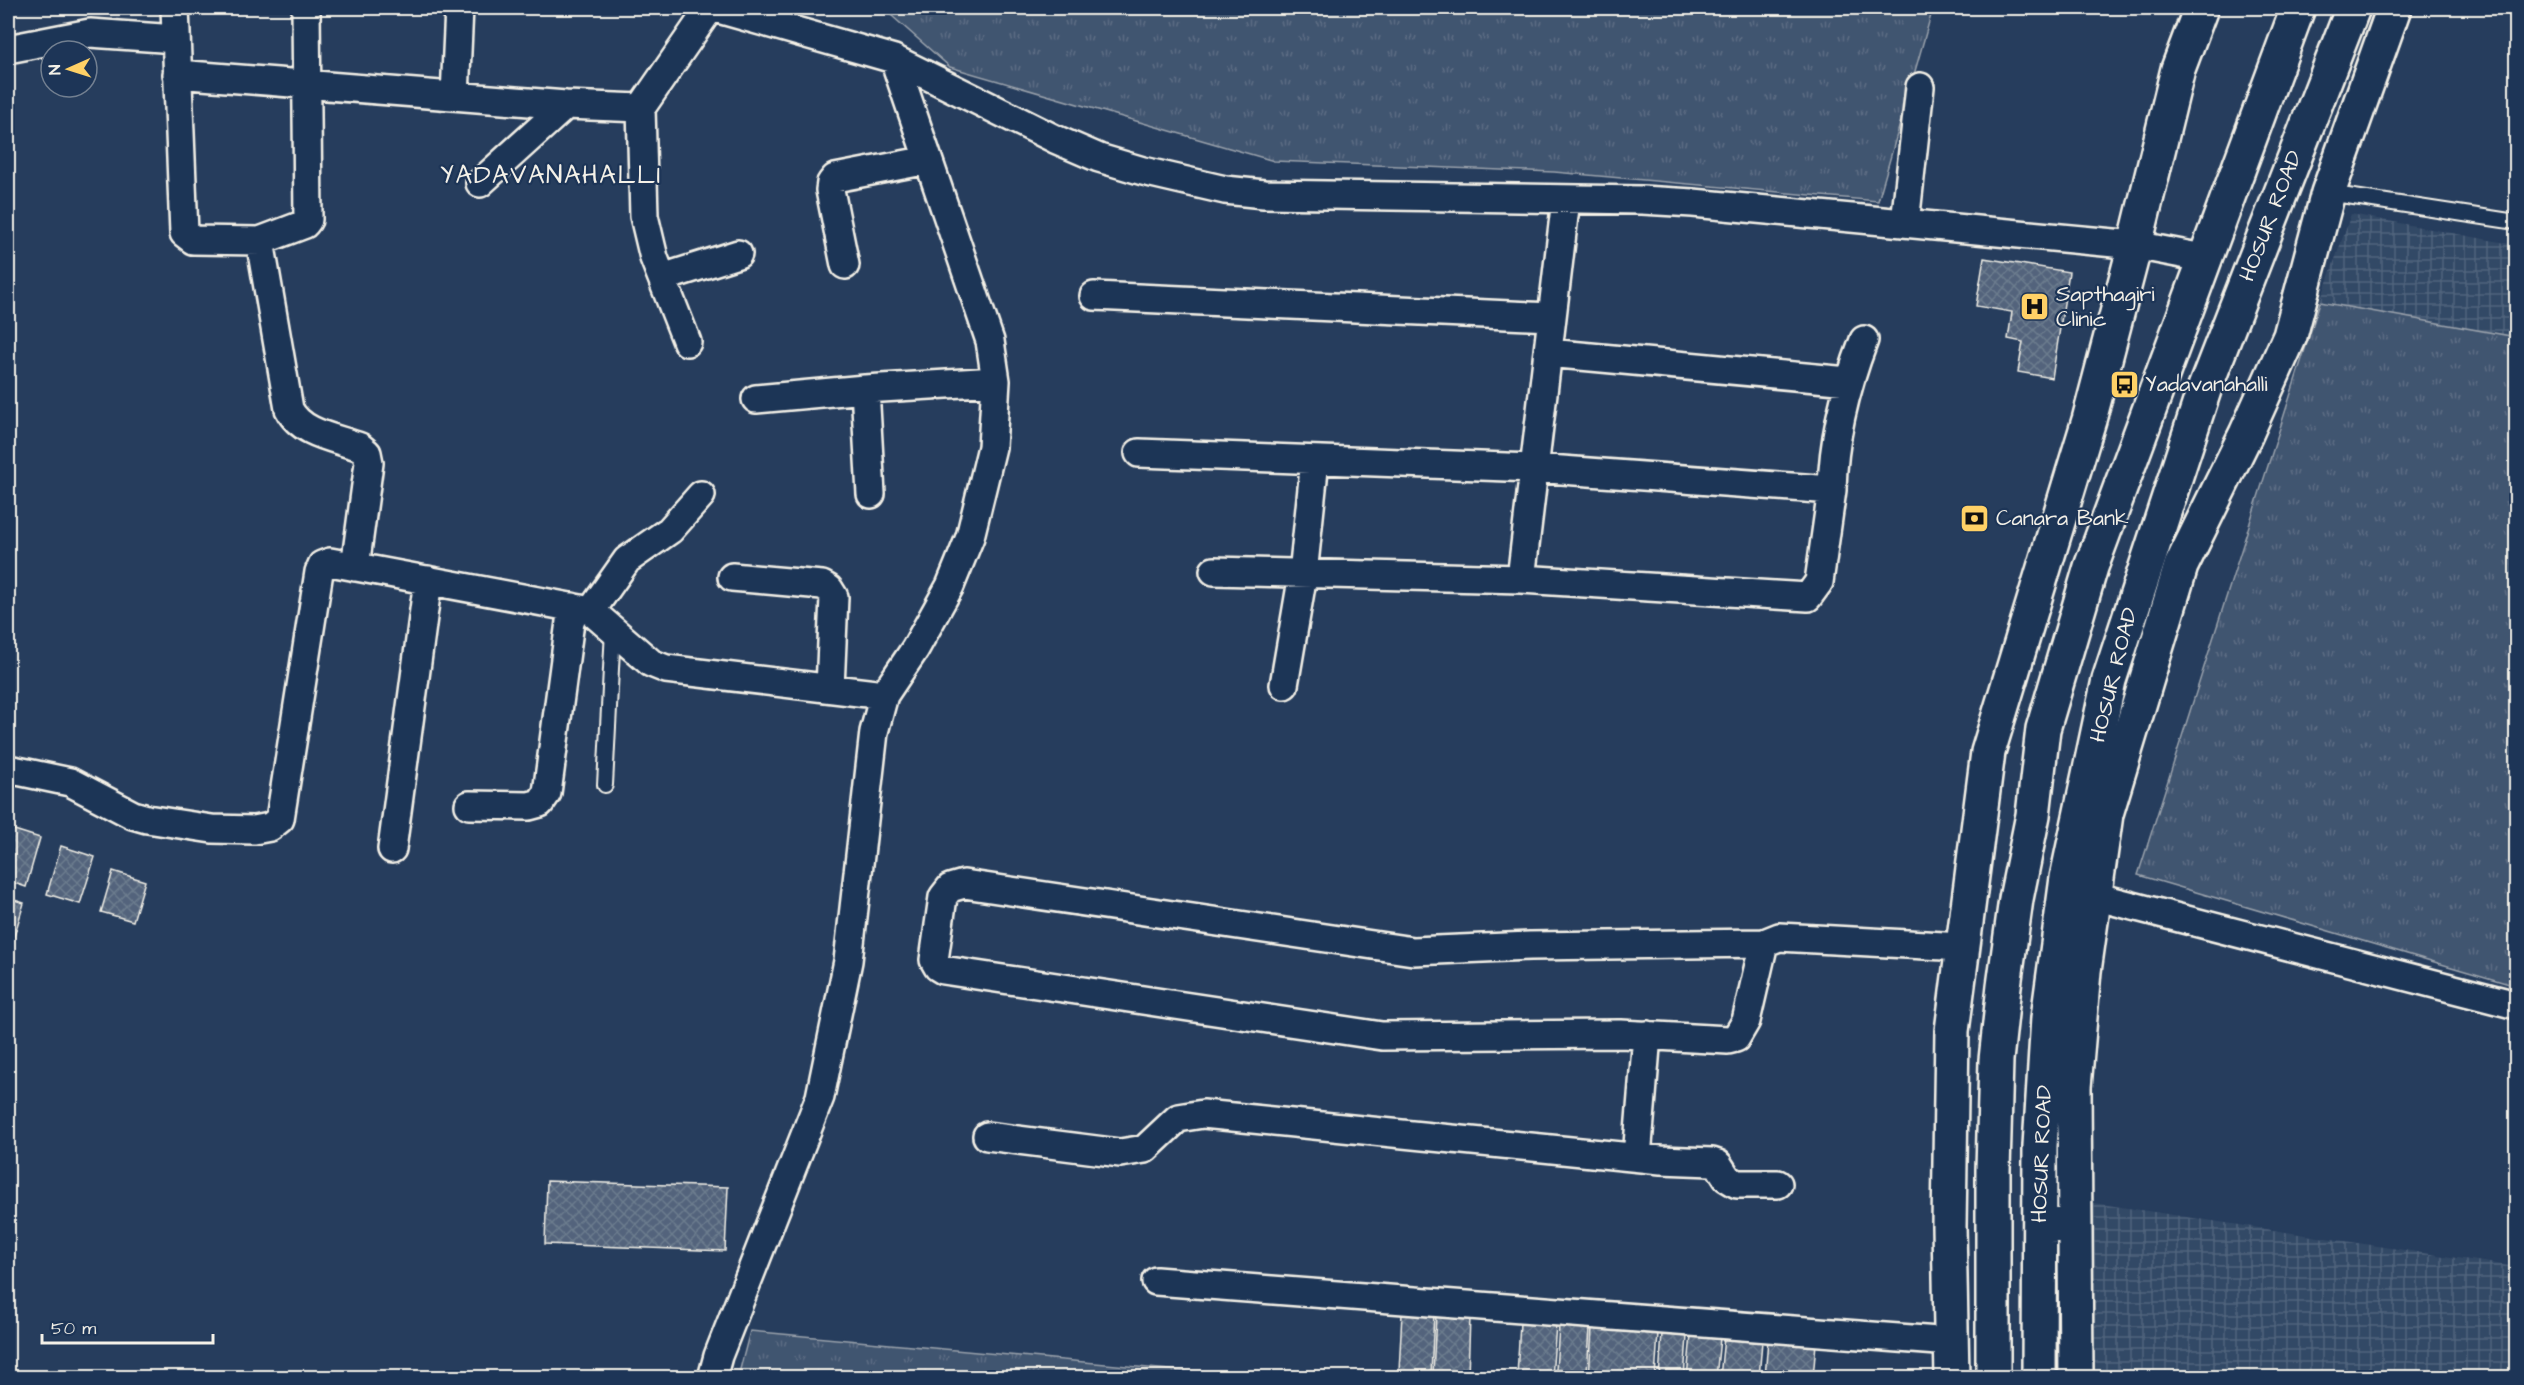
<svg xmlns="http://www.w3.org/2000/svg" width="2524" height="1385" font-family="'Architects Daughter',sans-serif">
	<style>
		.industrial { fill: url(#industrial-grid) }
		.grass { fill: url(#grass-tufts); stroke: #9aa2ac; stroke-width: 1.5 }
		.building { fill: url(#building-cross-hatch); stroke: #f4f1e8; stroke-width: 1.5 }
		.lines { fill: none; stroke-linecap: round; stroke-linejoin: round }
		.service-casing { stroke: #f4f1e8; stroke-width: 18 }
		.minor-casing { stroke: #f4f1e8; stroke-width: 32 }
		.tertiary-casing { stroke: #f4f1e8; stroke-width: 38 }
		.trunk-casing { stroke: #f4f1e8; stroke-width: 38 }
		.service { stroke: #1d3557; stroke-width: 14 }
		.minor { stroke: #1d3557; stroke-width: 27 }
		.tertiary { stroke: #1d3557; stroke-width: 33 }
		.trunk { stroke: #1d3557; stroke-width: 33 }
		.labels { text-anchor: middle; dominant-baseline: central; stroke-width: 4.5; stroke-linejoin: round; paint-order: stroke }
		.street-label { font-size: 22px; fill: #f4f1e8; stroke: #1d3557 }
		.poi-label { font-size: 22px; fill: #f4f1e8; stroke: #1d3557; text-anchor: start }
		.quarter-label { font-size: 26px; letter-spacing: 1.5px; fill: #f4f1e8; stroke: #1d3557 }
	</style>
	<defs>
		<pattern id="industrial-grid" width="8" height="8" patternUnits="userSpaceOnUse" patternTransform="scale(1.5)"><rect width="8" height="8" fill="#334966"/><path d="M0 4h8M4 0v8" fill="none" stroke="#51647c"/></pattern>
		<pattern id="grass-tufts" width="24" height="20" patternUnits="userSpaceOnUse" patternTransform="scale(1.5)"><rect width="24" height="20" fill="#40546f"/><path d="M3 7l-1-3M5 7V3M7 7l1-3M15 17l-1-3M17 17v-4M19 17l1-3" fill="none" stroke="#5c6d84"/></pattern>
		<pattern id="building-cross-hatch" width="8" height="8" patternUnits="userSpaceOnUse" patternTransform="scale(1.5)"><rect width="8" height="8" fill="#52647b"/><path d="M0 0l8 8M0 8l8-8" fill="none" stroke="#6c7b8e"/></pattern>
	</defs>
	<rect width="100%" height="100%" fill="#263d5d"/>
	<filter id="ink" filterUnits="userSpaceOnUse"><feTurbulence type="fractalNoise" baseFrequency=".0167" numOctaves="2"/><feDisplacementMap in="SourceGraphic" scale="12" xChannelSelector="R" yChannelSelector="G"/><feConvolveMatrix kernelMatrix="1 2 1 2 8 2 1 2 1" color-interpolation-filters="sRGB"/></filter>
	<g filter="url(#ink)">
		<path class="industrial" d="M2351 214 2516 245V337L2320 302Z
			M2088 1202 2516 1267V1377H2090Z"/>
		<path class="grass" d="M883 8H1933L1878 201 1554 172 1274 161 950 67Z
			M2320 302 2516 337V986L2138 875Z
			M750 1331 1245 1377H738Z"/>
		<path class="building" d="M1984 258 2069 272 2052 378 2018 372 2023 342 2008 339 2012 312 1976 306Z
			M8 828 40 838 26 887 8 881Z
			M61 846 95 857 80 904 47 894Z
			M113 871 145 881 133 921 101 912Z
			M8 898 24 903 10 950H8Z
			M547 1181 728 1187 725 1251 545 1244Z
			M1402 1313 1434 1314 1431 1374 1399 1372Z
			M1436 1315 1470 1317 1468 1376 1433 1374Z
			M1520 1322 1556 1324 1552 1378 1517 1377Z
			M1559 1326 1590 1329 1587 1372 1556 1370Z
			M1592 1328 1658 1333 1655 1378H1589Z
			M1662 1333 1687 1336 1684 1378H1659Z
			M1691 1335 1720 1338 1716 1378H1687Z
			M1724 1337 1762 1341 1759 1378H1720Z
			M1768 1339 1816 1343 1813 1378H1765Z"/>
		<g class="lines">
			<defs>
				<path id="service" d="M2328 193 2516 222
					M605 785 613 630"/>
				<path id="minor" d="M175 8 184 233 193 240 260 241 289 409C301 434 336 438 360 447L367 453 369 463 355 567
					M715 8 894 59 1055 139 1099 158 1143 171 1225 190 1264 194 1642 200 1693 203 2135 245 2203 258
					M8 49 90 33 176 39
					M177 74 566 105 641 108 710 8
					M455 96 459 8
					M641 108 644 216 654 258 687 342
					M480 183 566 105
					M1566 199 1521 579 1808 597 1819 582 1832 490
					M1905 223 1920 87
					M260 241 305 224 308 220 306 8
					M845 265 830 190 831 183 835 178 928 160
					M662 278 738 254
					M1094 296 1552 317
					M1548 353 1848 381
					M865 389 871 494
					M756 399 865 389 996 381
					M1139 453 1535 468 1832 490C1833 439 1846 387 1864 340
					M1214 571 1521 579
					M732 577 822 585 829 589 834 597 830 688
					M591 611 627 560 670 530 701 495
					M1284 685 1303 574 1315 460
					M8 769 70 782 133 815 147 819 212 829 254 830 270 827 280 819 319 572 322 565 330 562 591 611 651 663 666 669 884 695
					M469 805 529 806 540 803 547 793 572 607
					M392 849 428 580
					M2094 896 2516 1005
					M1764 943 1746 1021 1736 1038 1728 1040 1621 1034 1382 1036 943 970 938 967 934 960 943 897 950 888 964 884 1413 951 1530 946 1764 943 1779 937 1962 947
					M987 1136 1120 1153 1145 1149 1178 1118 1203 1114 1661 1160 1712 1162 1718 1164 1727 1178 1737 1184H1778
					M1637 1157 1647 1035
					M1156 1281 1951 1342
					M712 1378 718 1356 820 1097 848 961 874 732 884 695 915 649 950 586 970 537 992 447 996 381 990 341 894 59"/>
				<path id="tertiary" d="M1952 1378 1949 1226 1952 1031 1988 752 2089 420 2135 245 2178 69 2201 8
					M2076 1378 2074 1087 2084 971 2106 814 2181 566 2246 434 2290 336 2328 193 2394 8"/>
				<path id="trunk" d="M2040 1226 2074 1225
					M1993 1378V1170L1996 1060 2004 986 2016 899 2033 815 2043 729 2091 567 2298 8
					M2039 1378 2040 1146 2048 1018 2067 878 2109 680 2204 390 2353 8"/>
			</defs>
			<use href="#service" class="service-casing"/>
			<use href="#minor" class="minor-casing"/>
			<use href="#tertiary" class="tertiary-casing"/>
			<use href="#trunk" class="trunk-casing"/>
			<use href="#service" class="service"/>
			<use href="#minor" class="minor"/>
			<use href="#tertiary" class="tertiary"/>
			<use href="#trunk" class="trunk"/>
		</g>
	</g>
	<defs>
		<symbol id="hospital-square" viewBox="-11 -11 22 22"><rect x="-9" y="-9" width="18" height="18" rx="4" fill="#ffd166" stroke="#1d3557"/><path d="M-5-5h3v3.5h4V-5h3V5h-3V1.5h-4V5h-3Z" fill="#111"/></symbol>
		<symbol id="bus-square" viewBox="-11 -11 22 22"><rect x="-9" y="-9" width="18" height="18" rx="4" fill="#ffd166" stroke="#1d3557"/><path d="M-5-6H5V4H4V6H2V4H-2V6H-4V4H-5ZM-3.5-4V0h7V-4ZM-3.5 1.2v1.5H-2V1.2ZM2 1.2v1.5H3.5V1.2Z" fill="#111"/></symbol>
		<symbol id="bank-square" viewBox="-11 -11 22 22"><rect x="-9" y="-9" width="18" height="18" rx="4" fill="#ffd166" stroke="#1d3557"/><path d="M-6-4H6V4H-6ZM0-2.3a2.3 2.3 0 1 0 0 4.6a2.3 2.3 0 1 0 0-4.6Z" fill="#111"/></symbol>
	</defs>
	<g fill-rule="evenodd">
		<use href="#hospital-square" x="2018" y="290" width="33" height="33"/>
		<use href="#bus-square" x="2108" y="368" width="33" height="33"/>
		<use href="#bank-square" x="1958" y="502" width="33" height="33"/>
	</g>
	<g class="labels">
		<g class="street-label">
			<text transform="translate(2271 216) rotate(-69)">HOSUR ROAD</text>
			<text transform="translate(2114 675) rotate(-76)">HOSUR ROAD</text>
			<text transform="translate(2042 1154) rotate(-88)">HOSUR ROAD</text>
		</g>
		<g class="poi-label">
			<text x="2056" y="294">Sapthagiri<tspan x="2056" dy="25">Clinic</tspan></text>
			<text x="2145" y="384">Yadavanahalli</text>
			<text x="1996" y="518">Canara Bank</text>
		</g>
		<g class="quarter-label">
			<text x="551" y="175">YADAVANAHALLI</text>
		</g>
	</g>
	<rect width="2524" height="1385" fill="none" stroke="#1d3557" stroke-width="30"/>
	<rect x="15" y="15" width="2494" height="1355" fill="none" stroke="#f4f1e8" stroke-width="2" filter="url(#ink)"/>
	<g transform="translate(69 69) rotate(267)"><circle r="28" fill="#1d3557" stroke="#738091" stroke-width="1.5"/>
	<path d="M0-4.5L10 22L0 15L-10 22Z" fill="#ffd166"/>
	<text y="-9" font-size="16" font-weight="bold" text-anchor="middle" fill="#f4f1e8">N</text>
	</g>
	<path d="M42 1334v9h171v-9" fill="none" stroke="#f4f1e8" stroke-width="3"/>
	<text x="51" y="1334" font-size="18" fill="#f4f1e8" stroke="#1d3557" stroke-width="4.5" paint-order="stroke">50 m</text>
</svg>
